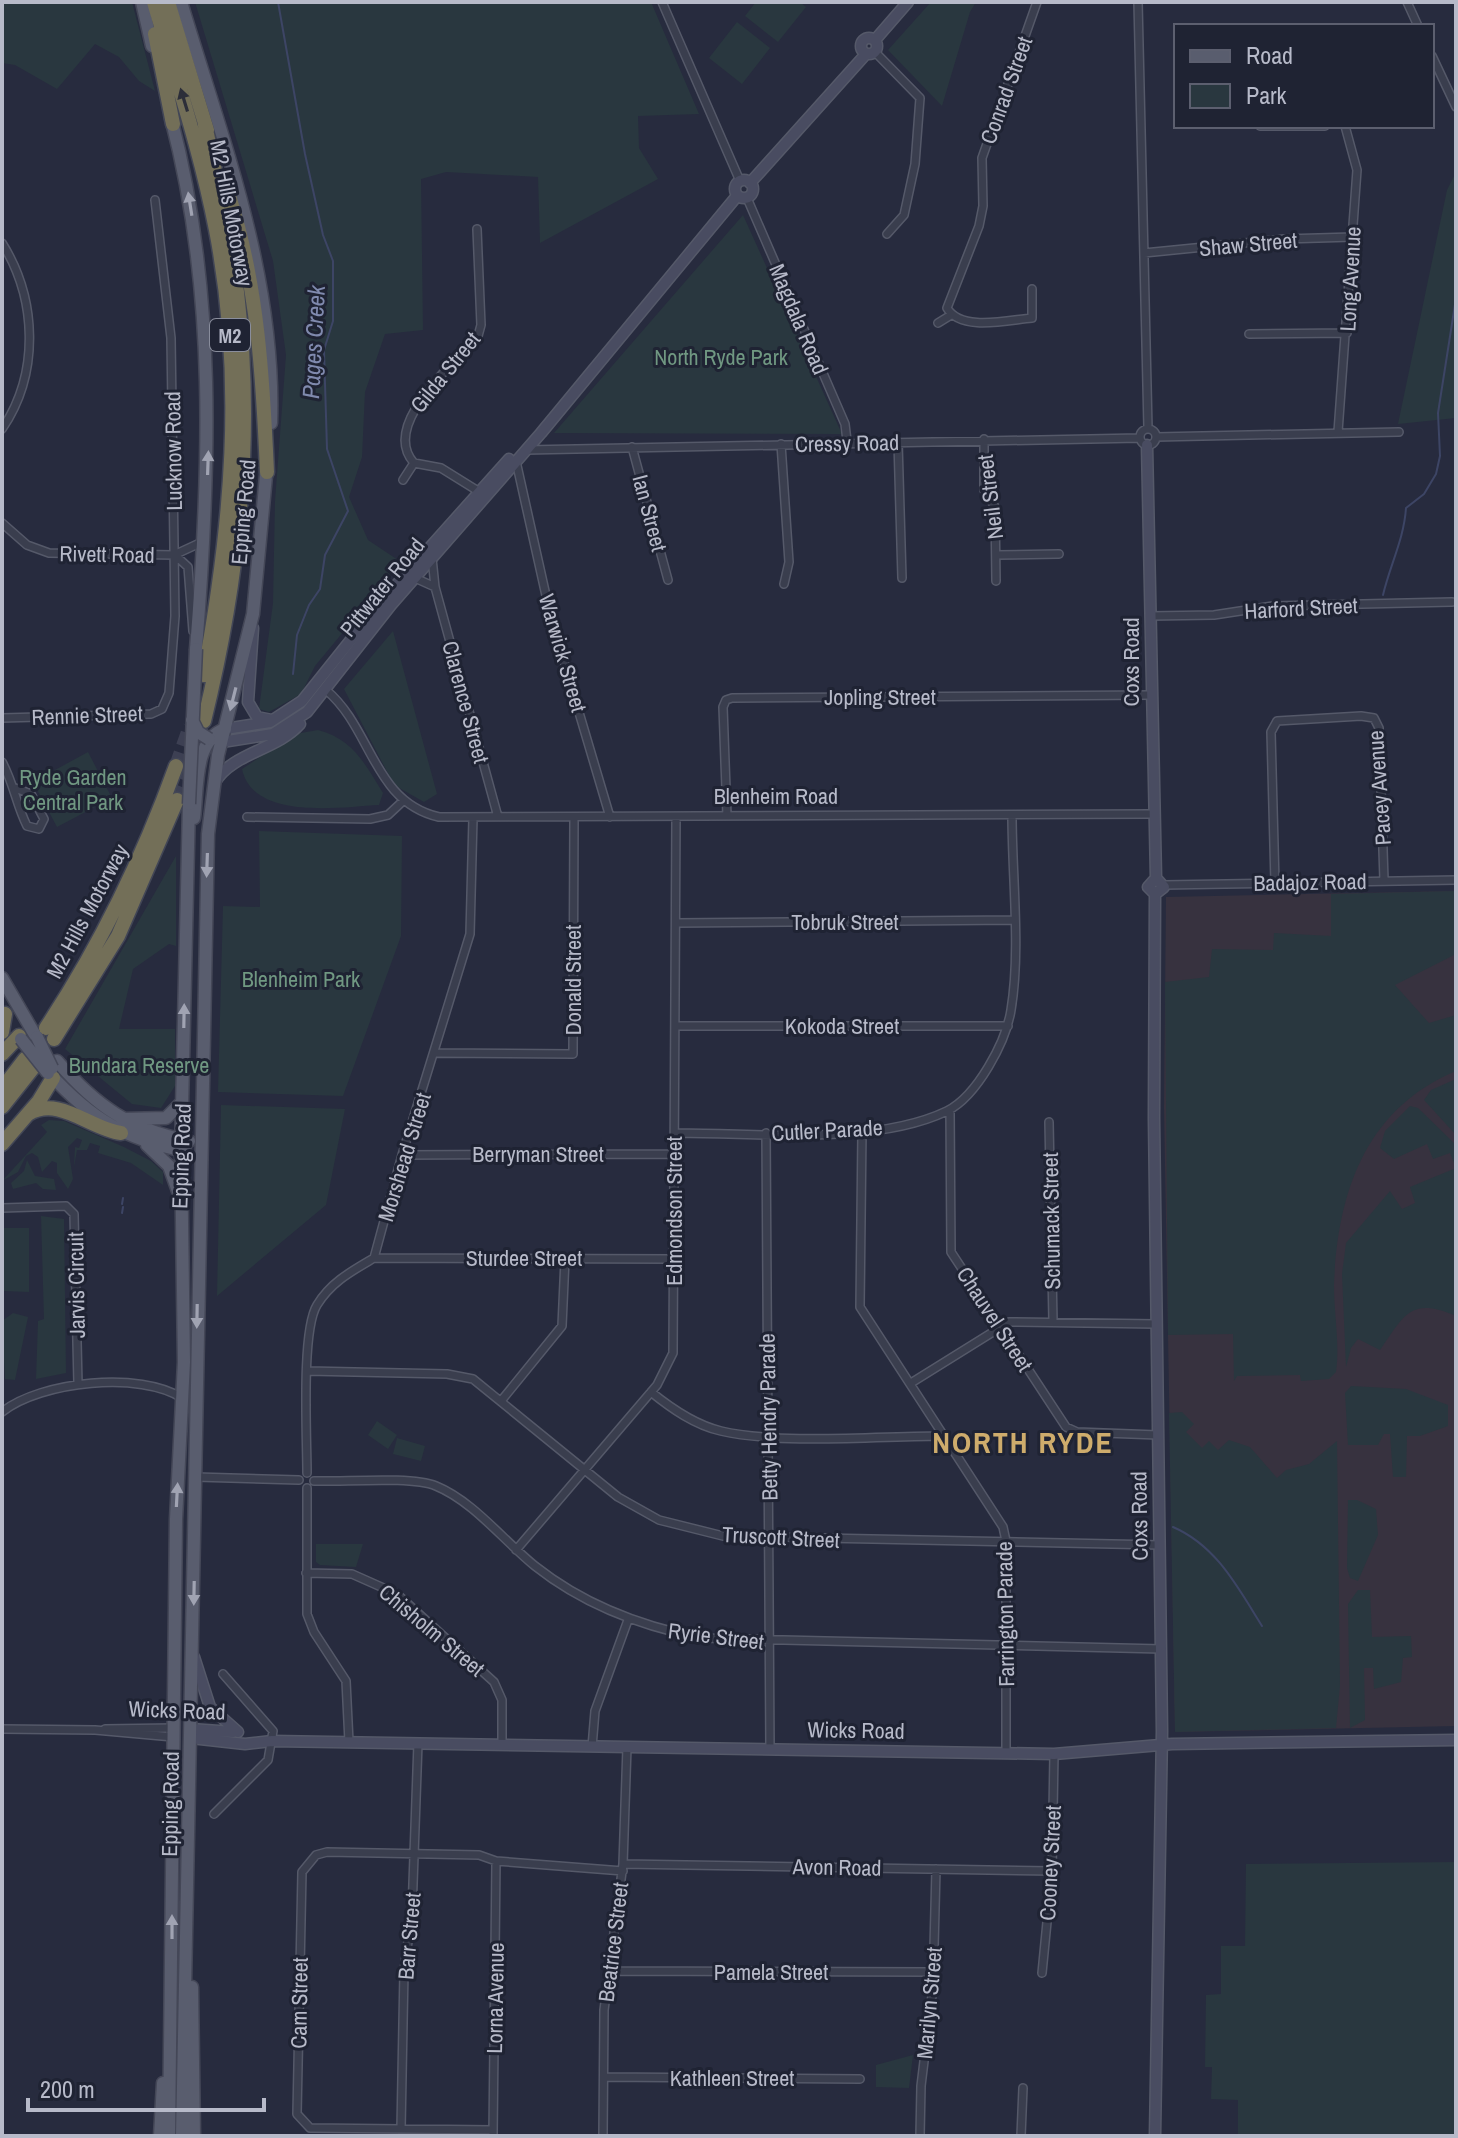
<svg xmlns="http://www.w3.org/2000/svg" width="1458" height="2138" font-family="'Archivo Narrow',sans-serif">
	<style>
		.medical { fill: #37323f }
		.green { fill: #29373f }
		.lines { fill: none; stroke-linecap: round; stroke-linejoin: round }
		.stream { stroke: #3d4565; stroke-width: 2 }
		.highway-tunnel { stroke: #3d4053; stroke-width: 14; stroke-dasharray: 14 7; stroke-linecap: butt }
		.street-casing { stroke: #555969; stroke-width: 10 }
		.secondary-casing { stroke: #555969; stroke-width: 13 }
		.primary-casing { stroke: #444757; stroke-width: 15 }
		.highway-casing { stroke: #424656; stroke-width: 17 }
		.street { stroke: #3a3e4e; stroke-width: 7 }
		.secondary { stroke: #494c61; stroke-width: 10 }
		.primary { stroke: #595d6e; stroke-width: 12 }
		.highway { stroke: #736f58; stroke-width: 14 }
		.primary-bridge-casing { stroke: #444757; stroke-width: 15; stroke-linecap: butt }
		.primary-bridge { stroke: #595d6e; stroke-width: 12 }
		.oneway { fill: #2c2e39 }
		.oneway2 { fill: #a0a3b2 }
		.labels { text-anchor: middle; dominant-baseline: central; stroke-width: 6; stroke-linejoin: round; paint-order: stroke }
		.shield { fill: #1f2333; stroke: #898d9c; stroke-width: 2 }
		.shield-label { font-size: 20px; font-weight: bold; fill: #b7bac9 }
		.street-label { font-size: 22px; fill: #b7bac9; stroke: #1f2333 }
		.park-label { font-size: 22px; fill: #709882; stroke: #1f2333 }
		.water-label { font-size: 24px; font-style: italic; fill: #808aae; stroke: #1f2333 }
		.district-label { font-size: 30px; font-weight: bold; letter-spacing: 2px; fill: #ceac6c; stroke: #1f2333 }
	</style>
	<rect width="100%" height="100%" fill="#272b3e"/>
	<path class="medical" d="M1456 891V1726L1175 1732 1164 1108 1166 897Z"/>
	<path class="green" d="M2 2H132L155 91 139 81 119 57 95 44 57 89 15 65 2 63Z
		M195 2H651L699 114 638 116 639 148 658 179 540 243 538 177 446 172 421 179 423 330 385 334 365 392 362 457 349 497 368 540 401 562 315 666 301 694 269 712 259 709 273 603 275 501 286 355 273 261Z
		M756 2H800L806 7 778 42 745 16Z
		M931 2H976L970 12 942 106 888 50Z
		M737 22 770 48 742 84 709 58Z
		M1456 172V418L1398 424 1447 190Z
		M743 215 842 434 554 433Z
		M393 631 437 794 424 802 394 785 344 689Z
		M318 730C353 739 365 764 383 793L379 805C340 807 253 821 242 769L295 734Z
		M88 752 112 798 57 827 33 782Z
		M259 831 402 836 401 936 343 1096 218 1092 223 906 260 907Z
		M176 856V946L169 944 133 969 119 1029H175V1086L161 1108 132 1104 65 1049Z
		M1456 891V954L1395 985 1429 1023 1456 1015V1071C1365 1109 1337 1194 1334 1286 1334 1314 1340 1345 1336 1372L1329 1379 1301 1381 1300 1375 1237 1376 1234 1381 1233 1334 1168 1335 1165 982 1209 977 1212 949 1273 950 1274 933 1331 936V894Z
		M1456 1079V1135L1424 1100 1431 1090Z
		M221 1105 345 1109 326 1205 217 1296Z
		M1410 1106 1418 1108 1456 1145V1316C1410 1296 1404 1316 1380 1350L1358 1339 1351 1348 1346 1367 1342 1274 1346 1243 1390 1191 1402 1209 1415 1203 1410 1187 1456 1168 1450 1153 1433 1159 1427 1144 1394 1159 1380 1148 1385 1131Z
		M49 1120 64 1121 124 1147 151 1161 163 1172V1185L131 1163 98 1153 100 1146 90 1143 87 1150H77L74 1167 75 1147 79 1148 82 1140 77 1138 68 1147 73 1179 68 1189 57 1173V1163L52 1161 42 1172 38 1157 32 1153 26 1156 18 1172 2 1181 47 1132 41 1125Z
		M27 1160 35 1176 54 1179 56 1190 43 1189 36 1183 13 1189 11 1183 24 1171Z
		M41 1216 64 1219 66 1373 36 1379 38 1321 44 1319Z
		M4 1228H29V1292L4 1291Z
		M13 1313 28 1317 15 1380 5 1379 2 1321Z
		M1351 1386 1406 1389 1448 1405V1426L1420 1436H1407L1406 1477H1393L1390 1434H1384L1378 1445H1348L1345 1393Z
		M1182 1412 1194 1424 1186 1432 1202 1448 1209 1441 1218 1450 1229 1440 1250 1447 1277 1478 1286 1470 1309 1464 1337 1441 1340 1685 1336 1728 1175 1732 1169 1413Z
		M377 1421 397 1435 388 1449 368 1435Z
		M397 1438 425 1446 421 1461 393 1454Z
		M1348 1500H1357L1376 1509 1378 1535 1358 1581 1350 1578 1347 1568Z
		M316 1544H363L356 1567 320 1565 316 1562Z
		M1358 1590H1370L1372 1637 1411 1636 1412 1657 1403 1658 1401 1682 1374 1689 1373 1668H1364L1365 1720 1350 1728 1348 1604Z
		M1456 1862V2136H1238V2100L1211 2099 1212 2067H1205L1206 1995 1221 1994V1946H1245L1246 1864Z
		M913 2055 909 2088 876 2087V2065Z"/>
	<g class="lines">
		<path class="stream" d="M278 2 305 154 323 235 333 261V321L324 350 327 449 348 511 325 555 320 589 309 605 297 635 293 674
			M1383 595C1390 565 1404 539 1406 508L1424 494 1436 474 1440 456 1438 413 1456 298
			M122 1204 123 1198
			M122 1213 123 1207
			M1173 1527C1217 1546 1238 1588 1262 1626"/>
		<path class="highway-tunnel" d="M176 766 190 726
			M177 800 195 756 203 721"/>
		<defs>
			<path id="street" d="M662 2 740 181
				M1138 2 1148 428
				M1407 2 1418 26
				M875 52 920 98 915 164 904 215 887 234
				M1432 56 1456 107
				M1260 126H1325
				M747 198 845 424 847 441
				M477 229 481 325 478 336C453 365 380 425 414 463L441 468 478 491
				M2 243C37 299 40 373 2 429
				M1144 253 1284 239 1353 237
				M1032 289V318C1008 320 961 332 947 308L979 226 983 206 982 158 1037 2
				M938 323 951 315
				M1249 334 1347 333
				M1140 437a8 8 0 1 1 16 0a8 8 0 1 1-16 0Z
				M1338 432 1357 170 1345 126
				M1156 437 1399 432
				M984 439V490L995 507 996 581
				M898 442 902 578
				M781 444 789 562 784 584
				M632 447 668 580
				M526 450 1139 438
				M516 461 551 618 610 817
				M403 480 414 463
				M2 523 27 545 49 553 174 555 202 542
				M175 555 188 567 193 631
				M996 555 1059 554
				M432 558 435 587 498 817
				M415 578 435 587
				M1151 616 1214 615 1273 606 1452 602
				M326 690C372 728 373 802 439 817L1153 814
				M2 718 151 714 162 709 169 693 175 616 171 338 155 200
				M2 762C14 784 16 804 27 826L39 829 44 819 31 794 15 788
				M727 816 723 707 726 700 732 698 1151 695
				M247 817 370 819 388 815 403 801
				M1275 883 1271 732 1277 721 1361 716 1374 718 1379 728 1384 880
				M1164 885 1456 880
				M676 923 1013 920
				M676 1026H1008
				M436 1053 573 1054 574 818
				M950 1110 951 1252 1066 1427 1077 1432 1158 1435
				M1049 1122 1053 1321
				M862 1132 860 1307 1003 1527 1006 1541V1753
				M675 1133C756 1133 874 1146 947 1111 977 1096 1006 1042 1011 1010 1021 950 1012 877 1012 815
				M766 1133 770 1749
				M402 1155 675 1154
				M2 1208 66 1206 74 1214 78 1384
				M374 1258 674 1259
				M308 1371 447 1374 473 1379 618 1497 659 1520 723 1536 1160 1545
				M911 1383 1009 1322 1156 1324
				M651 1392C672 1409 695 1425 721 1431 782 1445 880 1436 945 1436
				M501 1401 562 1326 565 1259
				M2 1412C41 1381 141 1371 182 1398
				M307 1473C307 1438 301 1331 317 1305 331 1282 352 1271 374 1258L402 1155 470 934 473 818
				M196 1477 299 1480
				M314 1481C345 1482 411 1476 436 1486 473 1501 504 1541 535 1566 584 1605 640 1626 701 1638L1162 1649
				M307 1488V1614L314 1632 346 1681 349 1742
				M516 1550 657 1385 673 1353 676 817
				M306 1573 352 1574 397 1594 494 1682 502 1700V1745
				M2 1729 95 1730 173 1737
				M105 1729 173 1728
				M592 1747 595 1711 628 1620
				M214 1814 268 1760 273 1731 223 1674
				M623 1864 1052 1871
				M609 1971 933 1972
				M1042 1973 1052 1871 1054 1754
				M604 2077 860 2079
				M401 2129 404 1971 412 1912 418 1743
				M493 2130 310 2128 297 2114 302 1872 316 1855 327 1852 479 1855 496 1861 623 1871
				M493 2136 496 1861
				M603 2136 604 2010 623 1864 627 1747
				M920 2136 921 2086 933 1987 936 1869
				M1021 2136 1023 2088"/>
			<path id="secondary" d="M861 46a8 8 0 1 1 16 0a8 8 0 1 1-16 0Z
				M875 40 908 2
				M735 189a9 9 0 1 1 18 0a9 9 0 1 1-18 0Z
				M750 183 866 54
				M1147 445 1156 878
				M253 628 248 702 257 717 272 720
				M225 729 270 722 302 701 382 601 509 459
				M222 742 273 734 307 712 391 605 541 433 737 196
				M215 782C232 753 277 750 300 724
				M1155 894 1164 887 1156 878
				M1155 894 1148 887 1156 878
				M194 1657 210 1707 238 1732
				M191 1729 233 1732
				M191 1738 245 1744 272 1741 1054 1754 1172 1744 1456 1740
				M1155 2136 1162 1731 1154 1118 1155 894"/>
			<path id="primary" d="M142 2 152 46
				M181 2C222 139 276 277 271 423
				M171 118C217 293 210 470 196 649
				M194 818C198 790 193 740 225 729
				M2 978 35 1035
				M57 1061C97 1107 129 1129 189 1141
				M49 1073C91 1119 125 1139 185 1151
				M124 1119 166 1118 182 1102
				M147 1145 169 1166 178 1191
				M192 1987 194 2136
				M160 2136 163 2083
				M169 2136 176 1519 184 1362 181 1150 189 804
				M182 2136 208 834 218 755 253 614 267 465"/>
			<path id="highway" d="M154 2C176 78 201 152 216 230 245 380 232 526 204 675
				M168 2 207 130
				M155 34 173 124
				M230 199C258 287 263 380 267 472
				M204 721C239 579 254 438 237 292 230 236 217 180 205 125
				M46 1028C101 945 142 860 176 766
				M2 1032 5 1014
				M54 1039 118 936 177 800
				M2 1054 19 1036
				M2 1089 25 1059
				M2 1107 33 1068
				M28 1114C59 1095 90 1129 121 1133
				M2 1144 39 1101 53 1078"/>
		</defs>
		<use href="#street" class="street-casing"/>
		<use href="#secondary" class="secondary-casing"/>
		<use href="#primary" class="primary-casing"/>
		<use href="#highway" class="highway-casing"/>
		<use href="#street" class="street"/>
		<use href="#secondary" class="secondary"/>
		<use href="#primary" class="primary"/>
		<use href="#highway" class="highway"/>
		<defs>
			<path id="primary-bridge" d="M192 720 198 732 209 739
				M189 804 196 649
				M37 1037 52 1068
				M21 1039 48 1073"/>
		</defs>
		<use href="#primary-bridge" class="primary-bridge-casing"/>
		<use href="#primary-bridge" class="primary-bridge"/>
	</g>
	<defs><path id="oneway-solid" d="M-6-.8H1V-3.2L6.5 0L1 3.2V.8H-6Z" transform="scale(2)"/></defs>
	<use class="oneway" href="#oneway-solid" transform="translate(184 100) rotate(-107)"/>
	<g class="oneway2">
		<use href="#oneway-solid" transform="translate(190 204) rotate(-99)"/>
		<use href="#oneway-solid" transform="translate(208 463) rotate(-88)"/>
		<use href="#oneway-solid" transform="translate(233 699) rotate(104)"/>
		<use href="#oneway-solid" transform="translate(207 865) rotate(92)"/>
		<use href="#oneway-solid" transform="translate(184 1016) rotate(-89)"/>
		<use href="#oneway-solid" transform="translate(197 1316) rotate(91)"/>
		<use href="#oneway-solid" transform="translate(177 1495) rotate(-87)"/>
		<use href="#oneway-solid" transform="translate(194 1593) rotate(91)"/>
		<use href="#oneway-solid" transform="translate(172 1927) rotate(-90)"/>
	</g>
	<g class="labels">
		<rect class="shield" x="210" y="319" width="40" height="32" rx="6"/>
		<g class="shield-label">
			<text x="230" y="335">M2</text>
		</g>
		<g class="street-label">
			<text transform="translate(1006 90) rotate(-70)">Conrad Street</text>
			<text transform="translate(232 213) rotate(79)">M2 Hills Motorway</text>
			<text transform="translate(1248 244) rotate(-5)">Shaw Street</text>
			<text transform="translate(1350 279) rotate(-87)">Long Avenue</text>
			<text transform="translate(799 319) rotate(67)">Magdala Road</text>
			<text transform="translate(445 372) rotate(-51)">Gilda Street</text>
			<text transform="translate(847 443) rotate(-1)">Cressy Road</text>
			<text transform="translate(173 451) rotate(-91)">Lucknow Road</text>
			<text transform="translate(990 497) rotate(-97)">Neil Street</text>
			<text transform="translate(243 512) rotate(-85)">Epping Road</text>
			<text transform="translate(650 513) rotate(75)">Ian Street</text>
			<text transform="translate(107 554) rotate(1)">Rivett Road</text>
			<text transform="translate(382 587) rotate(-51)">Pittwater Road</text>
			<text transform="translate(1301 608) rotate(-3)">Harford Street</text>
			<text transform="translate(563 653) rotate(74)">Warwick Street</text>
			<text transform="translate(1131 662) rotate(-90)">Coxs Road</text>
			<text x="880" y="697">Jopling Street</text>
			<text transform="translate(466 702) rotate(75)">Clarence Street</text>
			<text transform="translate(87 715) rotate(-2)">Rennie Street</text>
			<text transform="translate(1379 788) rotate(-94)">Pacey Avenue</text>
			<text x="776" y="796">Blenheim Road</text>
			<text transform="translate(1310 882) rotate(-1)">Badajoz Road</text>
			<text transform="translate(87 911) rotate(-62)">M2 Hills Motorway</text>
			<text x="845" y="922">Tobruk Street</text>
			<text transform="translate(573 980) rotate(-90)">Donald Street</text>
			<text x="842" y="1026">Kokoda Street</text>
			<text transform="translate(827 1130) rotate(-3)">Cutler Parade</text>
			<text x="538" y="1154">Berryman Street</text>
			<text transform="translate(181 1156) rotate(-88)">Epping Road</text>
			<text transform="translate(404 1157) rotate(-73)">Morshead Street</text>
			<text transform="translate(674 1211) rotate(-90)">Edmondson Street</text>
			<text transform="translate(1051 1221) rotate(-91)">Schumack Street</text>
			<text x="524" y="1258">Sturdee Street</text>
			<text transform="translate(76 1285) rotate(-91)">Jarvis Circuit</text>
			<text transform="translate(995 1319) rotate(57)">Chauvel Street</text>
			<text transform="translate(768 1417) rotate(-91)">Betty Hendry Parade</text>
			<text transform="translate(1139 1516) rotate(-91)">Coxs Road</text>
			<text transform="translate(781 1537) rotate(3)">Truscott Street</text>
			<text transform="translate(1005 1614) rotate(-91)">Farrington Parade</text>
			<text transform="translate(432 1630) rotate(40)">Chisholm Street</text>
			<text transform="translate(716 1636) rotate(7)">Ryrie Street</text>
			<text transform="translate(177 1710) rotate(2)">Wicks Road</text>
			<text transform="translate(856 1730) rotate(1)">Wicks Road</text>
			<text transform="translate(170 1804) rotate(-89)">Epping Road</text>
			<text transform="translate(1050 1863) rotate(-87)">Cooney Street</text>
			<text transform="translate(837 1867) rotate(1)">Avon Road</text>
			<text transform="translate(409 1936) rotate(-85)">Barr Street</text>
			<text transform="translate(613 1942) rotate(-83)">Beatrice Street</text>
			<text x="771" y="1972">Pamela Street</text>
			<text transform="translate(495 1998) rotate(-89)">Lorna Avenue</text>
			<text transform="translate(299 2003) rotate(-89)">Cam Street</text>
			<text transform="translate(929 2003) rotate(-85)">Marilyn Street</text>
			<text x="732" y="2078">Kathleen Street</text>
		</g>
		<g class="park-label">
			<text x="721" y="357">North Ryde Park</text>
			<text x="73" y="777">Ryde Garden<tspan x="73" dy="25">Central Park</tspan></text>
			<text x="301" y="979">Blenheim Park</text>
			<text x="139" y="1065">Bundara Reserve</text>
		</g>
		<g class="water-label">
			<text transform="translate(313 342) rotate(-87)">Pages Creek</text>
		</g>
		<g class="district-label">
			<text x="1023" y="1442">NORTH RYDE</text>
		</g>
	</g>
	<rect width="1458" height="2138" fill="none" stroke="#b7bac9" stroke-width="8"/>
	<rect x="1174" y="24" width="260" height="104" fill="#1f2333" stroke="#5c5f6f" stroke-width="2"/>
	<rect x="1190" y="50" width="40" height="12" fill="#595d6e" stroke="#5c5f6f" stroke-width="2"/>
	<text x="1246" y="64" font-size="24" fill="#b7bac9">Road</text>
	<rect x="1190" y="84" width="40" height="24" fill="#29373f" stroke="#5c5f6f" stroke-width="2"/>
	<text x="1246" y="104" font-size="24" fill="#b7bac9">Park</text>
	<path d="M28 2098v12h236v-12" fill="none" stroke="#b7bac9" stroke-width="4"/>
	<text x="40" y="2098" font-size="24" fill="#b7bac9" stroke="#1f2333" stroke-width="6" paint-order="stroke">200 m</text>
</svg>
